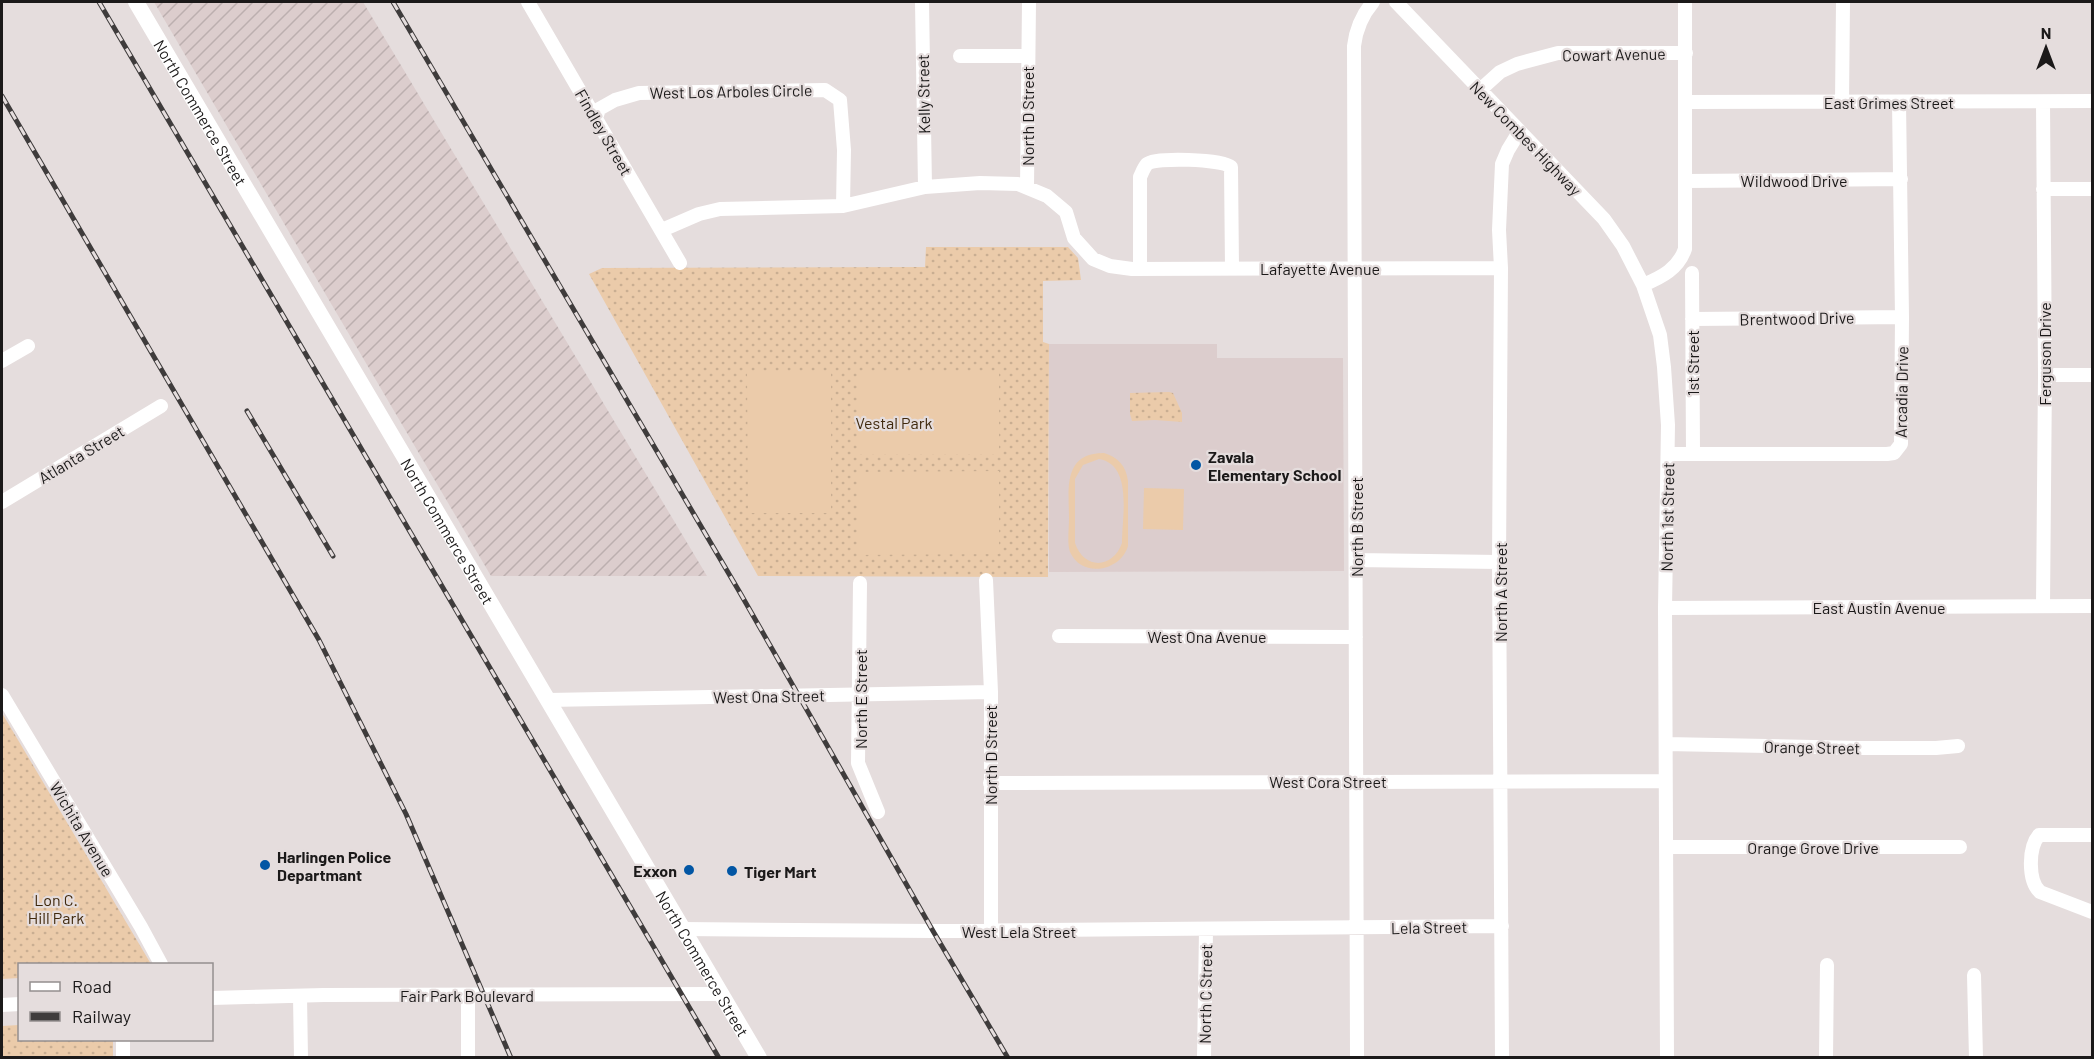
<svg xmlns="http://www.w3.org/2000/svg" width="2094" height="1059" font-family="Barlow,sans-serif">
	<style>
		.built { fill: #dccdcd }
		.industrial { fill: url(#industrial-furrows) }
		.grass { fill: url(#grass-dots) }
		.pitch { fill: #ebcbaa; fill-rule: evenodd }
		.lines { fill: none; stroke-linecap: round; stroke-linejoin: round }
		.minor { stroke: #fff; stroke-width: 14 }
		.major { stroke: #fff; stroke-width: 16 }
		.rail-casing { stroke: #3f3c3c; stroke-width: 5 }
		.rail { stroke: #e5dddd; stroke-width: 3; stroke-dasharray: 9; stroke-linecap: butt }
		.poi-dot { fill: #0256a4; stroke: #e5dddd; stroke-width: 2 }
		.labels { text-anchor: middle; dominant-baseline: central; stroke-width: 4.5; stroke-linejoin: round; paint-order: stroke }
		.street-label { font-size: 16px; fill: #1b1919; stroke: #e5dddd }
		.park-label { font-size: 16px; fill: #40290d; stroke: #e5dddd }
		.poi-label { font-size: 16px; font-weight: bold; fill: #1b1919; stroke: #e5dddd; text-anchor: start }
	</style>
	<defs>
		<pattern id="industrial-furrows" width="10" height="10" patternUnits="userSpaceOnUse" patternTransform="scale(1.5)"><rect width="10" height="10" fill="#dccdcd"/><path d="M-1 1l2-2M0 10L10 0M9 11l2-2" fill="none" stroke="#bcafaf"/></pattern>
		<pattern id="grass-dots" width="8" height="8" patternUnits="userSpaceOnUse" patternTransform="scale(1.5)"><rect width="8" height="8" fill="#ebcbaa"/><path d="M2 2h.1M6 6h.1" fill="none" stroke="#c9ae92" stroke-width="1.8" stroke-linecap="round"/></pattern>
	</defs>
	<rect width="100%" height="100%" fill="#e5dddd"/>
	<path class="built" d="M1049 344H1217V358H1343L1344 571 1049 572Z"/>
	<path class="industrial" d="M154 2H363L707 576H491Z"/>
	<path class="grass" d="M926 247H1068L1078 258 1081 280 1043 281V342L1049 344 1048 577 758 576 589 274 602 268 925 267Z
		M1169 392 1173 393 1182 413V422L1155 420 1132 421 1130 414V393Z
		M2 713 151 964H20L19 978 2 979Z
		M19 1025 20 1040H113V1057H2V1026Z"/>
	<path class="pitch" d="M747 371H831V513H748Z
		M857 371H999V454H857Z
		M1104 453C1118 457 1126 466 1128 481V546C1121 571 1082 579 1070 552 1067 543 1069 529 1069 519 1069 490 1062 453 1104 453ZM1099 459C1133 465 1122 516 1122 543 1113 569 1084 570 1075 543V479L1083 465Z
		M999 471V554L857 555V472Z
		M1144 488 1184 489 1183 530 1143 529Z"/>
	<g class="lines">
		<path class="minor" d="M528 2 680 263
			M922 2 925 187
			M1396 2 1604 219 1623 246 1643 285 1660 335 1664 367 1668 425 1665 608 1667 1058
			M960 56H1027
			M1480 90 1500 72 1517 64 1558 53H1686
			M1686 102 2092 101
			M1842 102 1843 2
			M2043 102 2045 375 2043 606
			M596 118 599 109 615 100 639 93 825 90 840 100 844 150 843 206
			M1686 181 1901 179
			M1027 187 1029 2
			M2043 189H2092
			M662 230 699 214 720 209 843 206 925 187 980 183 1018 184 1047 196 1066 212 1074 238 1093 259 1110 266 1132 269 1501 268
			M1140 269V177C1142 173 1144 167 1147 164 1155 157 1222 159 1231 167L1232 268
			M1692 273 1693 454
			M1643 285C1662 277 1678 269 1685 249V2
			M1692 319 1902 317
			M2 361 28 346
			M2045 375H2092
			M1668 454H1887L1894 453 1901 444 1902 317 1899 102
			M2 502 161 406
			M1356 560 1499 562
			M986 580 991 692V931
			M860 583 858 763 878 812
			M1665 608 2092 606
			M1059 636 1356 637
			M2 695 141 927 161 964
			M548 700 991 692
			M1666 744 1859 748H1936L1958 746
			M990 783 1665 781
			M2092 835H2039C2028 848 2028 881 2040 892L2092 912
			M1666 847H1960
			M682 929 933 931 1502 926
			M1974 975 1976 1058
			M300 996 301 1058
			M212 998 324 995 722 994
			M2 1005 20 1004
			M123 1040V1058
			M468 1058V995
			M1204 1058 1206 930
			M1357 1058 1354 46C1356 29 1362 15 1373 2
			M1502 1058 1499 562 1501 268 1499 230 1502 164 1508 150 1519 132
			M1826 1058 1827 965"/>
		<path class="major" id="s1" d="M136 2 759 1058"/>
		<defs>
			<path id="rail" d="M99 2 719 1058
				M393 2 739 591 933 931 1008 1058
				M2 96 319 640 406 814 511 1058
				M247 411 333 556"/>
		</defs>
		<use href="#rail" class="rail-casing"/>
		<use href="#rail" class="rail"/>
	</g>
	<g class="poi-dot">
		<circle cx="1196" cy="465" r="6"/>
		<circle cx="265" cy="865" r="6"/>
		<circle cx="689" cy="870" r="6"/>
		<circle cx="732" cy="871" r="6"/>
	</g>
	<g class="labels">
		<g class="street-label">
			<text transform="translate(1614 54) rotate(-1)">Cowart Avenue</text>
			<text transform="translate(731 91) rotate(-1)">West Los Arboles Circle</text>
			<text transform="translate(923 94) rotate(-91)">Kelly Street</text>
			<text x="1889" y="102">East Grimes Street</text>
			<text stroke="none"><textPath href="#s1" startOffset="128">North Commerce Street</textPath></text>
			<text transform="translate(1027 116) rotate(-90)">North D Street</text>
			<text transform="translate(604 132) rotate(60)">Findley Street</text>
			<text transform="translate(1526 138) rotate(46)">New Combes Highway</text>
			<text x="1794" y="180">Wildwood Drive</text>
			<text x="1320" y="268">Lafayette Avenue</text>
			<text transform="translate(1797 318) rotate(-1)">Brentwood Drive</text>
			<text transform="translate(2044 354) rotate(-90)">Ferguson Drive</text>
			<text transform="translate(1692 363) rotate(-90)">1st Street</text>
			<text transform="translate(1901 392) rotate(-89)">Arcadia Drive</text>
			<text transform="translate(81 454) rotate(-31)">Atlanta Street</text>
			<text transform="translate(1667 517) rotate(-89)">North 1st Street</text>
			<text transform="translate(1356 527) rotate(-90)">North B Street</text>
			<text stroke="none"><textPath href="#s1" startOffset="614">North Commerce Street</textPath></text>
			<text transform="translate(1500 592) rotate(-90)">North A Street</text>
			<text x="1879" y="607">East Austin Avenue</text>
			<text x="1207" y="636">West Ona Avenue</text>
			<text transform="translate(769 696) rotate(-1)">West Ona Street</text>
			<text transform="translate(860 699) rotate(-90)">North E Street</text>
			<text transform="translate(1812 747) rotate(1)">Orange Street</text>
			<text transform="translate(990 755) rotate(-90)">North D Street</text>
			<text x="1328" y="781">West Cora Street</text>
			<text transform="translate(82 829) rotate(59)">Wichita Avenue</text>
			<text x="1813" y="847">Orange Grove Drive</text>
			<text transform="translate(1429 927) rotate(-1)">Lela Street</text>
			<text x="1019" y="931">West Lela Street</text>
			<text stroke="none"><textPath href="#s1" startOffset="1116">North Commerce Street</textPath></text>
			<text transform="translate(1205 994) rotate(-89)">North C Street</text>
			<text x="467" y="995">Fair Park Boulevard</text>
		</g>
		<g class="park-label">
			<text x="894" y="422">Vestal Park</text>
			<text x="56" y="899">Lon C.<tspan x="56" dy="18">Hill Park</tspan></text>
		</g>
		<g class="poi-label">
			<text x="1208" y="456">Zavala<tspan x="1208" dy="18">Elementary School</tspan></text>
			<text x="277" y="856">Harlingen Police<tspan x="277" dy="18">Departmant</tspan></text>
			<text x="677" y="870" text-anchor="end">Exxon</text>
			<text x="744" y="871">Tiger Mart</text>
		</g>
	</g>
	<rect width="2094" height="1059" fill="none" stroke="#1b1919" stroke-width="6"/>
	<rect x="18" y="963" width="195" height="78" fill="#e5dddd" stroke="#948f8f" stroke-width="1.5"/>
	<rect x="30" y="982" width="30" height="9" fill="#ffffff" stroke="#948f8f" stroke-width="1.5"/>
	<text x="72" y="993" font-size="18" fill="#1b1919">Road</text>
	<rect x="30" y="1012" width="30" height="9" fill="#3f3c3c" stroke="#948f8f" stroke-width="1.5"/>
	<text x="72" y="1023" font-size="18" fill="#1b1919">Railway</text>
	<g transform="translate(2046 48)" stroke="#e5dddd" stroke-width="4.5" paint-order="stroke">
	<path d="M0-4.5L10 22L0 15L-10 22Z" fill="#1b1919"/>
	<text y="-9" font-size="16" font-weight="bold" text-anchor="middle" fill="#1b1919">N</text>
	</g>
</svg>
